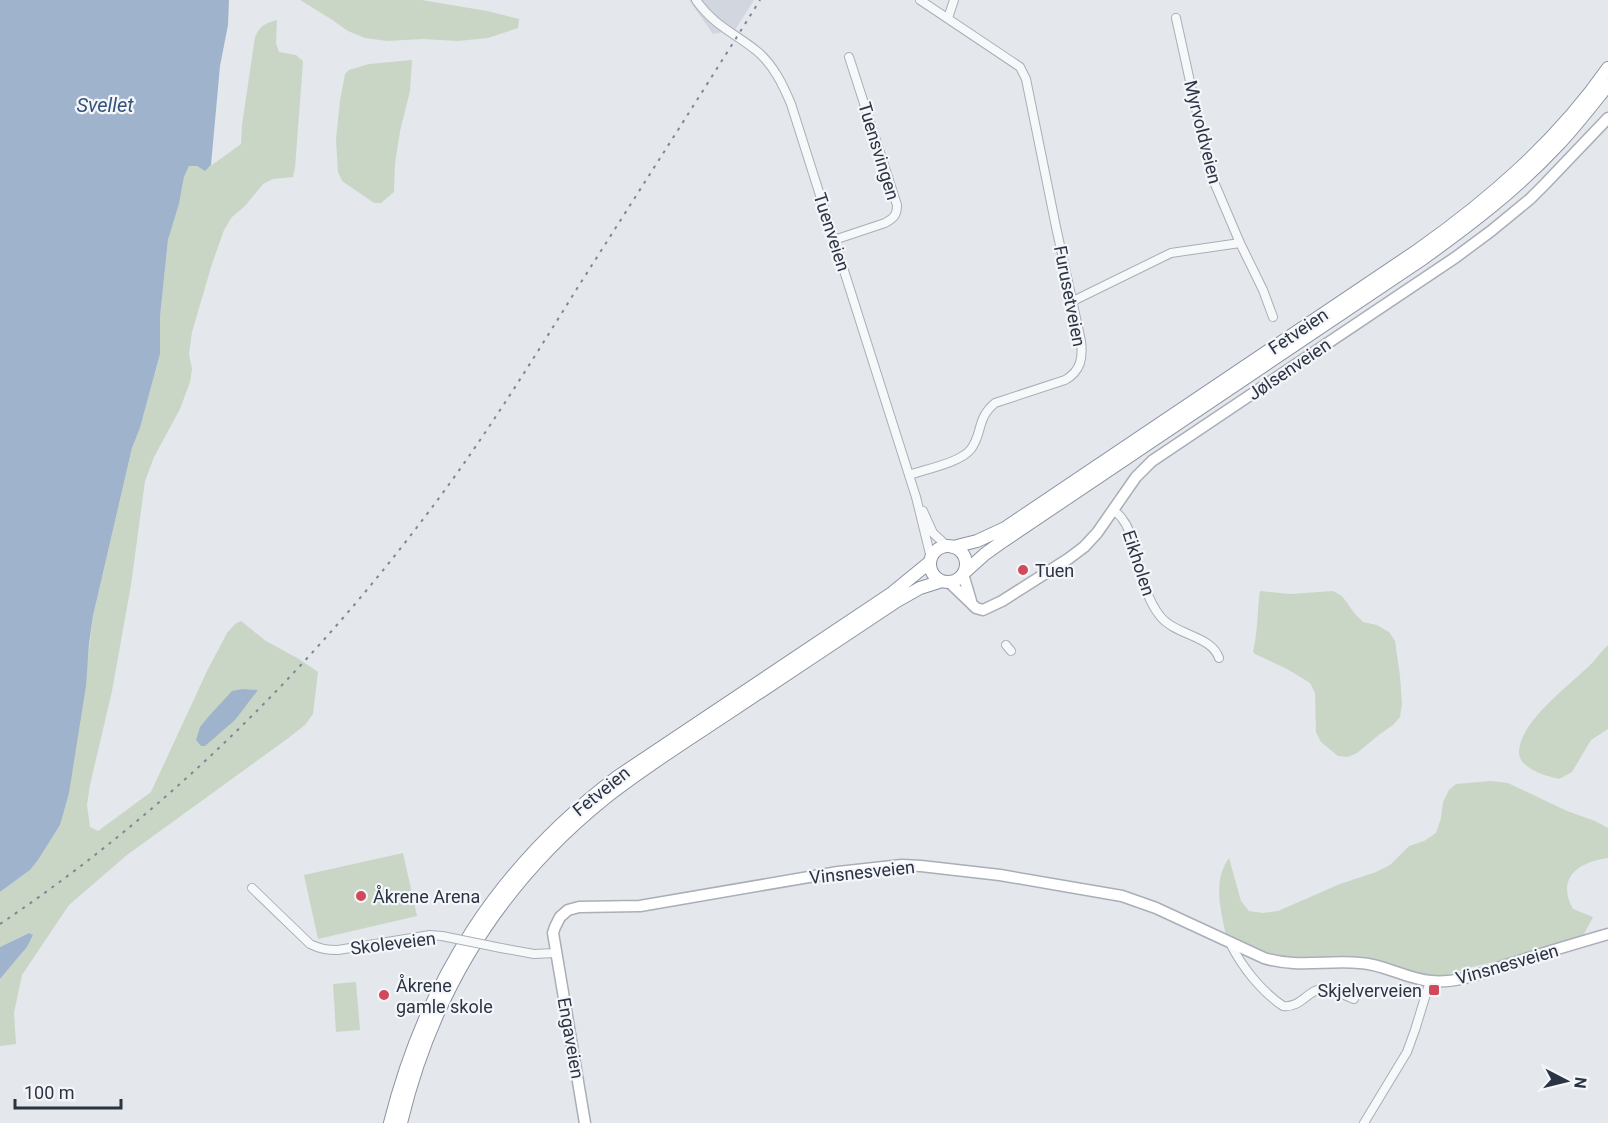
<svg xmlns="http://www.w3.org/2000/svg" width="1608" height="1123" font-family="Roboto,sans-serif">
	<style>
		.built { fill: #d2d6de }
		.green { fill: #c9d6c5 }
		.water { fill: #9fb4cc }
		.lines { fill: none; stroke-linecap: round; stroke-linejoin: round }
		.minor-casing { stroke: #a9aeb7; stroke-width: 10 }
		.secondary-casing { stroke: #a9aeb7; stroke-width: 13 }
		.trunk-casing { stroke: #8b94a3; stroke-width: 14 }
		.minor { stroke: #f7f8fa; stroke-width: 8 }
		.secondary { stroke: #fff; stroke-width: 10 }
		.trunk { stroke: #fff; stroke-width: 12 }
		.rail { stroke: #7d8696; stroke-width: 2; stroke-dasharray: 3 6; stroke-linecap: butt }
		.minor-bridge-casing { stroke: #a9aeb7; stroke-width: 10; stroke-linecap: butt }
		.minor-bridge { stroke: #f7f8fa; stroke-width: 8 }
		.poi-dot { fill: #d1495b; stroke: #f4f6f9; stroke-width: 2 }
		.labels { text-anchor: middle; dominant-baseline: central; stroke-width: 4.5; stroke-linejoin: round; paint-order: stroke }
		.street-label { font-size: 18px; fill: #2b3445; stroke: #f4f6f9 }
		.poi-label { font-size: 18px; fill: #2b3445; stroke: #f4f6f9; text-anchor: start }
		.water-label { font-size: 20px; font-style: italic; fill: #34527a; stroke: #f4f6f9 }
	</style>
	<rect width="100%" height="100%" fill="#e4e7ec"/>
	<path class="built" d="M689 0H754L735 30 713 34Z"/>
	<path class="green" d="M300 0H422L487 11 519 19 518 28 488 38 458 41 423 39 387 41 365 38 348 31 331 19Z
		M277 20 276 43 279 52 296 55 303 61 295 168 293 177 273 179 263 184 245 206 232 217 224 230 212 264 192 332 189 354 192 369 190 382 180 409 154 457 145 481 131 585 112 691 90 785 87 805 90 827 98 831 151 792 207 671 227 633 235 624 241 621 266 641 299 659 318 672 313 714 305 725 287 739 127 855 69 905 22 975 14 1013 16 1044 0 1046V979L27 947 33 935 29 933 0 947V892L30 870 38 860 60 825 82 708 93 616 132 448 140 428 160 354V317L168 240 179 204 184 177 189 166H197L205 170 241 144 242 125 255 37C260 26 265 23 277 20Z
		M412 60 410 91 400 131 395 164 394 192 381 203H374L342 181 338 172 336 139 340 101 345 74 349 70 369 64Z
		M1260 591 1290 594 1333 591 1342 596 1355 614 1363 622 1377 625 1389 632 1395 641 1400 676 1402 704 1400 717 1393 725 1380 734 1357 753 1348 757 1338 756 1321 742 1316 732 1315 693 1310 683 1287 669 1255 654 1253 652C1258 632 1257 611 1260 591Z
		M1608 645V729L1591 740 1572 772 1559 779C1546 776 1519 769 1519 752 1519 722 1570 685 1589 666 1596 660 1601 651 1608 645Z
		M1491 781 1508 783 1567 811 1595 821 1608 828V858C1578 862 1556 878 1573 909L1593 917 1582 938 1545 950 1472 967 1436 978 1361 962 1269 959 1226 936C1221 909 1212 882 1229 858L1241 901 1249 911 1263 913 1278 911 1340 884 1376 872 1390 865 1409 846 1424 841 1436 833 1441 818 1443 802 1449 790 1456 784Z
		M403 853 417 916 318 939 304 875Z
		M356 982 360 1030 336 1032 333 984Z"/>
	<path class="water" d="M0 0H229L228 25 220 66 211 165 205 171 197 166H189L184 177 179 204 168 240 160 317V354L140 428 132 448 93 616 89 644 86 686 69 793 60 825 38 860 30 870 0 892Z
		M242 689 258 690 235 720 205 746H201L196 740 200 727 209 716 232 691Z
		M29 933 33 935 27 947 0 979V947Z"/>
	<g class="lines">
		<defs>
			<path id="minor" d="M696 0C714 26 735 33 758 52 774 66 783 85 791 104L916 497 931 558
				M948 18 954 0
				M1176 18 1208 163 1214 182 1240 243
				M834 240 885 223C894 218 897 215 897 205L849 57
				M1073 301 1171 253 1240 243 1263 290 1273 317
				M909 475C926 469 960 463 971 449 983 433 976 419 995 403L1065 380C1081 371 1083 358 1081 341L1056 227 1026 79 1020 67 920 0
				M1113 510C1117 513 1121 516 1123 520 1129 527 1131 537 1133 546 1140 569 1145 597 1160 616 1176 636 1211 635 1219 658
				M923 511 933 533 947 546
				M1006 645 1011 651
				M252 888 310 944C320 949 327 950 338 950L430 935 442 936
				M1230 943C1242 967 1261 991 1283 1006 1302 1008 1307 990 1322 989 1332 988 1345 996 1354 999
				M501 948 534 954 556 953
				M1364 1123 1407 1052 1415 1030 1430 981"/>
			<path id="secondary" d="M963 574 971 601
				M949 582 976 608 983 610 1002 601 1068 559 1084 547 1097 533 1136 477 1152 461 1456 257 1491 231 1530 199 1545 184 1608 118
				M585 1123 553 933 555 927 560 917 568 910 579 907 640 906 838 872 902 865 921 866 1000 875 1122 896 1156 908 1264 958C1296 968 1327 960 1360 963 1384 964 1406 979 1431 981 1459 984 1489 970 1516 962 1546 952 1577 943 1608 934"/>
			<path id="trunk" d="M930 564a18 18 0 1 1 36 0a18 18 0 1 1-36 0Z
				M953 547 977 541 1005 528 1418 250C1490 199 1557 141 1608 68
				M965 572 985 554 999 544 1421 260C1470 225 1517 189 1558 145 1576 126 1592 105 1608 85
				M390 1123C426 980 499 866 617 777L892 593 930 562
				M401 1123C432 993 500 883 604 799 643 768 686 741 727 714 784 676 840 639 897 601L920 588 942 581"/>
		</defs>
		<use href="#minor" class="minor-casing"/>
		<use href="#secondary" class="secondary-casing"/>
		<use href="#trunk" class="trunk-casing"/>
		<use href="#minor" class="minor"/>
		<use href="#secondary" class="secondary"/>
		<use href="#trunk" class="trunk"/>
		<path class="rail" d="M0 924C165 813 308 672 427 514 482 442 530 364 578 287 639 191 700 96 760 0"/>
		<defs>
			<path id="minor-bridge" d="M442 936 501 948"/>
		</defs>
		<use href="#minor-bridge" class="minor-bridge-casing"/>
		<use href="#minor-bridge" class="minor-bridge"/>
	</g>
	<g class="poi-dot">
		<circle cx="1023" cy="570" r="6"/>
		<circle cx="361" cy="896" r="6"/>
		<rect x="1428" y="984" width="12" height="12" rx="3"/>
		<circle cx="384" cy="995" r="6"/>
	</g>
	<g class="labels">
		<g class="street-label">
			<text transform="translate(1203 132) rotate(76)">Myrvoldveien</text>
			<text transform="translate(879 151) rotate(73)">Tuensvingen</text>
			<text transform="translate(832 232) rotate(72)">Tuenveien</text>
			<text transform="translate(1070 296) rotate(79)">Furusetveien</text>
			<text transform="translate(1298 331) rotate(-34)">Fetveien</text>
			<text transform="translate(1289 369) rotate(-34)">Jølsenveien</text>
			<text transform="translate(1139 563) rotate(72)">Eikholen</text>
			<text transform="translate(601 791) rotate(-39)">Fetveien</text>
			<text transform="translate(862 872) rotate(-6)">Vinsnesveien</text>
			<text transform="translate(393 943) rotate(-7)">Skoleveien</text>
			<text transform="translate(1507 964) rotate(-16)">Vinsnesveien</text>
			<text transform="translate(571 1038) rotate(80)">Engaveien</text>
		</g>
		<g class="poi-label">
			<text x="1035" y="570">Tuen</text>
			<text x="373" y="896">Åkrene Arena</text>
			<text x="396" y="985">Åkrene<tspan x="396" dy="21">gamle skole</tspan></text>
			<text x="1422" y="990" text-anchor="end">Skjelverveien</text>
		</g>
		<g class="water-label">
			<text x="105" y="105">Svellet</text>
		</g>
	</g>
	<g transform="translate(1566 1081) rotate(97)" stroke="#f4f6f9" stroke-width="4.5" paint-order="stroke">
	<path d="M0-4.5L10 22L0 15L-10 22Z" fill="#2b3445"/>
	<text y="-9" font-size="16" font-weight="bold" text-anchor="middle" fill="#2b3445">N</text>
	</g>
	<path d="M15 1099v9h106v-9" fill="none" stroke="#2b3445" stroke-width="3"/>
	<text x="24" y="1099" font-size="18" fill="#2b3445" stroke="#f4f6f9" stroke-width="4.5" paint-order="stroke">100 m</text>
</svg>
